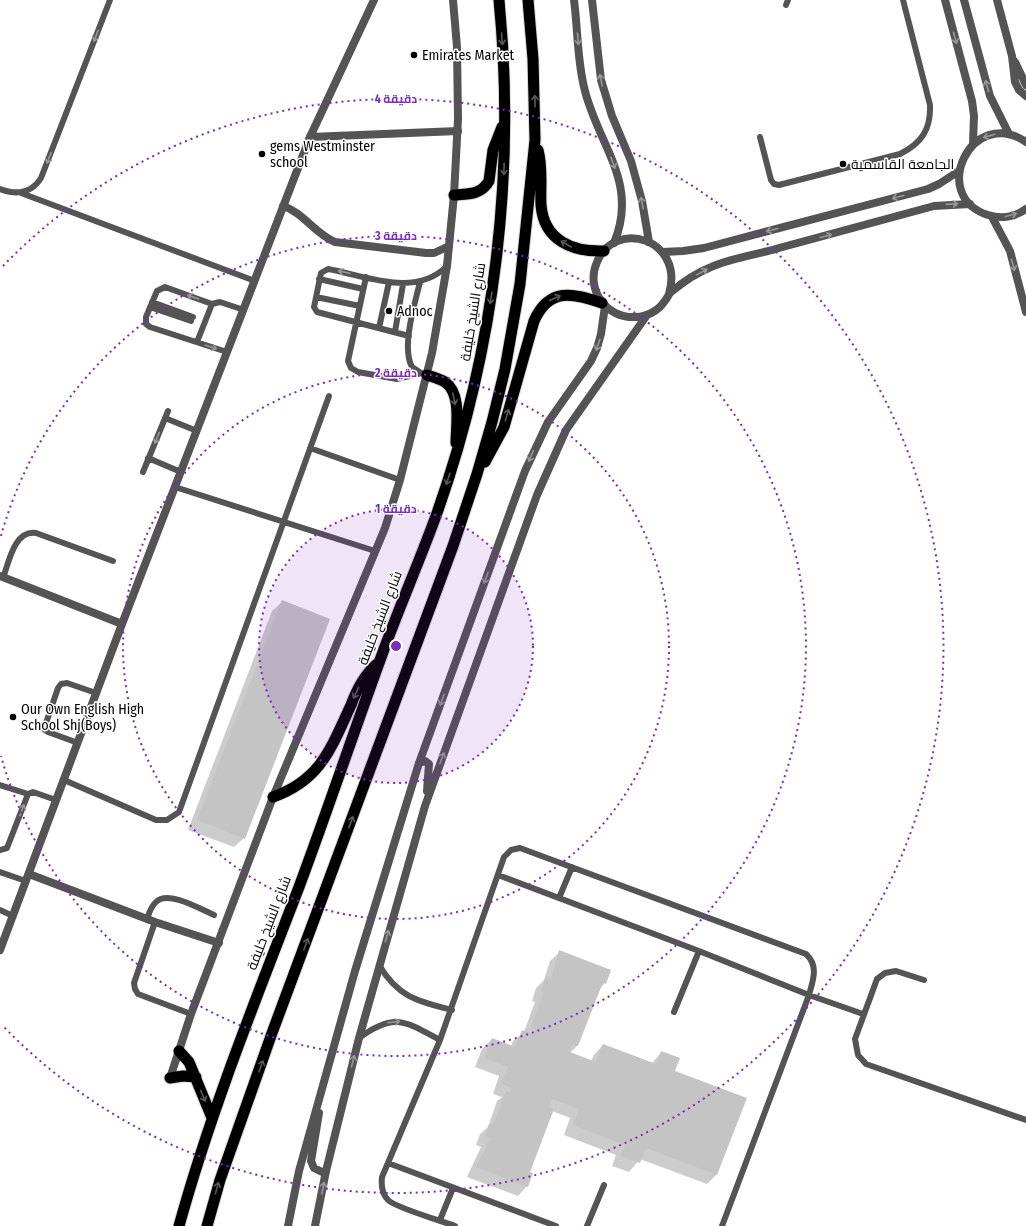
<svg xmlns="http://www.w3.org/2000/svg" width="1026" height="1226" font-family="'Fira Sans Condensed',Cairo,sans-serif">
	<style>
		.shadow { fill: #0003 }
		.building { fill: #c4c4c4 }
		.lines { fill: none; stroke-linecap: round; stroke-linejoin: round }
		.trunk-casing { stroke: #dbdbdb; stroke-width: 13 }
		.service { stroke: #545454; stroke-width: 6 }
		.minor { stroke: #545454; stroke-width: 8 }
		.tertiary { stroke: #545454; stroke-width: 8 }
		.trunk { stroke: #000; stroke-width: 11 }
		.oneway { stroke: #989898 }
		.oneway2 { stroke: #595959 }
		.ring { fill: none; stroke: #7b2cbf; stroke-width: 2; stroke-dasharray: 2 4 }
		.poi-dot { fill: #000; stroke: #fff; stroke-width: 1.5 }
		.labels { text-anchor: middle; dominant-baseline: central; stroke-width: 3; stroke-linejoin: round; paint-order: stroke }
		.poi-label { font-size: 14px; fill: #000; stroke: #fff; text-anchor: start }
		.street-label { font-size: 14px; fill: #000; stroke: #fff }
		.centre { fill: #7b2cbf; stroke: #fff; stroke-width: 2 }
		.ring-label { font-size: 12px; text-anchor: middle; font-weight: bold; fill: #7b2cbf; stroke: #fff; stroke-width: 3; stroke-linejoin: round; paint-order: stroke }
	</style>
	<rect width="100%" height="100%" fill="#fff"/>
	<path class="shadow" d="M282 602 244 838 234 847 188 830 272 611Z
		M560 952 605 983 599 990 577 1046 570 1053 591 1061 594 1055 603 1045 651 1064 661 1053 674 1071 717 1174 707 1184 640 1159 629 1172 612 1166 616 1155 564 1135 570 1118 552 1111 529 1173 527 1186 518 1196 467 1177 481 1147 476 1145 480 1134 488 1127 497 1101 502 1097 493 1094 499 1076 475 1067 482 1049 492 1039 511 1047 513 1041 524 1032 535 1002 532 1001 536 988 544 980 550 961Z"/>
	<path class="building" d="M282 600 330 619 245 839 197 820Z
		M559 950 611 970 606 984 603 982 578 1046 573 1044 570 1052 596 1062 603 1044 656 1064 661 1051 680 1058 675 1071 747 1098 717 1175 646 1148 640 1163 621 1156 625 1145 573 1125 579 1109 552 1099 549 1107 554 1109 530 1172 533 1173 528 1187 476 1167 490 1138 485 1136 489 1124 493 1125 506 1091 510 1092 512 1088 501 1084 508 1067 484 1058 492 1038 515 1047 522 1030 533 1034 535 1029 531 1027 544 993 540 991 546 977 551 979Z"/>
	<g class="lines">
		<defs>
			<path id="trunk" d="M538 150C543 168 540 186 541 205 544 241 573 252 604 251
				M454 195C468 194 481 195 489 181L493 150 502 127
				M427 375C433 377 440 379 445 382 462 394 456 425 456 443
				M485 462 504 427 534 321C549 287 573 293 602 303
				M273 797C321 780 331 748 351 705 357 689 364 675 377 664
				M179 1051 189 1062 212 1118
				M170 1078 183 1076 196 1077
				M179 1226C211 1110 256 999 299 887 327 812 352 737 379 663 397 612 419 563 437 513 495 349 516 173 499 0
				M207 1226 220 1180 272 1033 453 546 477 474 492 422 505 369 520 284 535 140 533 59 528 0"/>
		</defs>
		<use href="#trunk" class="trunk-casing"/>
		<path class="service" d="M786 5 788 0
			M760 137 771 180 774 184 779 185 900 154C922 143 931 129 930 105L903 0
			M0 189C16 195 31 194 41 178L110 0
			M21 193 255 281
			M366 277 348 361 351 368 358 372 397 379 422 373
			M319 279 363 289
			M420 282C415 303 401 347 412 367L421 373
			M316 297 360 306
			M152 302 193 317
			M150 307 191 321
			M379 328 389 282
			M395 332 403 284
			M409 336 317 312 314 307 321 273 328 269C367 276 415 298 447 266
			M197 342 212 304
			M227 352 150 327 146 324V317L157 291 165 287 212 304 220 302 244 310
			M165 418 197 431
			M310 448 400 480
			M148 458 181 472
			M143 472 168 411
			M175 487 375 551
			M3 578C9 562 14 530 36 533L113 561
			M78 743 48 732 44 729 58 688 61 684 67 683 96 693
			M64 780 156 820H167L179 812 329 396
			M0 785 28 794 7 848 0 850
			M28 794 33 792 56 800
			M0 872 26 881
			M498 875 699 951 809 995 863 1014
			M559 898 572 867
			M0 910 13 916
			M147 919C149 913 151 906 156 902 168 890 200 909 214 915
			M155 922 134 983 135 989 138 994 191 1014
			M379 965C398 997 417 1001 452 1010
			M924 980 896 971 885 973 877 979 855 1039 858 1055 866 1064 1026 1120
			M674 1012 699 951
			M359 1038C394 1012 405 1021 440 1040
			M388 1163 556 1226
			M440 1220 453 1188
			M455 1226C442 1221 396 1208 388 1200 382 1194 381 1186 382 1177L440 1040 504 857 511 850 520 848 806 954C819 966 813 980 809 995L722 1226
			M587 1226 604 1185"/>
		<path class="minor" d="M374 0 310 137 458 131
			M574 0C578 30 577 62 585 91 599 146 639 183 614 243
			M592 0 601 80 612 116 631 161 642 201 649 242
			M997 0 1012 56 1015 82 1019 90 1026 96
			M1015 62 1026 85
			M283 206C303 212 315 234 335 242L426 253H434L449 246
			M992 217 1010 251 1026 312
			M29 874 155 922 219 943"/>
		<path class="tertiary" d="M945 0 972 101 974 116 973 144
			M964 0 990 96 1009 134
			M1026 142C972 105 928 196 988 215 1001 219 1015 217 1026 209
			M663 252 683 251 704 248 928 189 939 184 959 171
			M669 294C685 239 615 218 597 262 585 289 606 319 636 317 646 317 658 311 664 302 667 299 668 295 671 292 682 283 696 273 709 268 730 258 756 255 779 248 831 234 882 220 934 206L970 204
			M0 576 122 624
			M419 763 425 761 429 764 427 791
			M0 950 122 624 310 137
			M170 1078 191 1014 273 797 385 528 400 480 432 353 447 266 454 195 458 119 457 47 453 0
			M319 1113 311 1161 314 1168 322 1172 326 1171
			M288 1226 299 1171 355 971 419 763 525 471 548 422 591 361 597 348 601 334 605 306
			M315 1226 326 1171 359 1038 425 806 537 495 566 430 647 315"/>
		<use href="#trunk" class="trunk"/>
	</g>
	<defs><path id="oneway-shaft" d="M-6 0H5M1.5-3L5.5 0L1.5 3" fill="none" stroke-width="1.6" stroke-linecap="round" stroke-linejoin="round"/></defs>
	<g class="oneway">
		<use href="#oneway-shaft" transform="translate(96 36) rotate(111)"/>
		<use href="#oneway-shaft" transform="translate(955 38) rotate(75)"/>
		<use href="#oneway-shaft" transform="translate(578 39) rotate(85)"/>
		<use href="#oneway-shaft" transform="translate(601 80) rotate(-102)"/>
		<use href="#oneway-shaft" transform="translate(987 86) rotate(-105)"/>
		<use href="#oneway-shaft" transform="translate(989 136) rotate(164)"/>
		<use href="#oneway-shaft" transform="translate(49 158) rotate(111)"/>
		<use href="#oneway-shaft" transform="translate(613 163) rotate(70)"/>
		<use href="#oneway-shaft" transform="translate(898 197) rotate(165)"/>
		<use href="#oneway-shaft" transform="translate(642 203) rotate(-102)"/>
		<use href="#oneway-shaft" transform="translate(952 204) rotate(-4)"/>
		<use href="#oneway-shaft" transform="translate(1011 215) rotate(-15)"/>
		<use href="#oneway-shaft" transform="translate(772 230) rotate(165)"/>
		<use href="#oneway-shaft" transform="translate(826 236) rotate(-15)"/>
		<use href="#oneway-shaft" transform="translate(1013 265) rotate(75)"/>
		<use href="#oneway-shaft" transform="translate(344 272) rotate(-168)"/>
		<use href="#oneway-shaft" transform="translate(702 272) rotate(-29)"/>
		<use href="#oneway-shaft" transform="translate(193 297) rotate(-161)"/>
		<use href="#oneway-shaft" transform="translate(598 345) rotate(109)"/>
		<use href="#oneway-shaft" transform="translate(211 347) rotate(18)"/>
		<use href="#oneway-shaft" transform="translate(157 438) rotate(112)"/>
		<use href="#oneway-shaft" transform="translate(531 456) rotate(114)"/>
		<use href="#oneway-shaft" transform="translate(486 578) rotate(110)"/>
		<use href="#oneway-shaft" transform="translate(442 700) rotate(110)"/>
		<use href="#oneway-shaft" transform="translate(442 758) rotate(-70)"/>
		<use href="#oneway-shaft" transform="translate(22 810) rotate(-69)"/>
		<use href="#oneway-shaft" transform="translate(387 936) rotate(-74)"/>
		<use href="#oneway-shaft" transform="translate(394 1022) rotate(-6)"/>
		<use href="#oneway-shaft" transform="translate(353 1061) rotate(-76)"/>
		<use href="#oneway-shaft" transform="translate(323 1188) rotate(-79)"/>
	</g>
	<g class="oneway2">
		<use href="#oneway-shaft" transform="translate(502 39) rotate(86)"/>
		<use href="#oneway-shaft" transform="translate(535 101) rotate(-91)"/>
		<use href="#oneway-shaft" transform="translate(504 169) rotate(91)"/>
		<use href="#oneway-shaft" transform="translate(566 244) rotate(-150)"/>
		<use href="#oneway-shaft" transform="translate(491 298) rotate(99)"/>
		<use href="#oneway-shaft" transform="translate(555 298) rotate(-24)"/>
		<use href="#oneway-shaft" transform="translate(454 399) rotate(79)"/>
		<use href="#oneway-shaft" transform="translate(507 415) rotate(-74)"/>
		<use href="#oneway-shaft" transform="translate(448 479) rotate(108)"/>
		<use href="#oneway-shaft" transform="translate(356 693) rotate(115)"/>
		<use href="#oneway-shaft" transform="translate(351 822) rotate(-70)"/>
		<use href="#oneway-shaft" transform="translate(306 944) rotate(-69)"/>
		<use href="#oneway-shaft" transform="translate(261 1066) rotate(-70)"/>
		<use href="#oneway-shaft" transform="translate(203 1096) rotate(68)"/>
		<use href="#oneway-shaft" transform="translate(217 1188) rotate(-74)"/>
	</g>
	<circle cx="396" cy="646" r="137" fill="#7b2cbf" fill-opacity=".12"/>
	<g class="ring">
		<circle cx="396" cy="646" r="137"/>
		<circle cx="396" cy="646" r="273"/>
		<path d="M1 536A410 410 0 1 1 1 756"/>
		<path d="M3 266A547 547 0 1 1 3 1026"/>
	</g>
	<g class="poi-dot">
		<circle cx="414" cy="55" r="4"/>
		<circle cx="262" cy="154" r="4"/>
		<circle cx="843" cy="164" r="4"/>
		<circle cx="389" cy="311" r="4"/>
		<circle cx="13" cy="717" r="4"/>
	</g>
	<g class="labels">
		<g class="poi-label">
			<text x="422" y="55">Emirates Market</text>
			<text x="270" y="146">gems Westminster<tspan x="270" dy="16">school</tspan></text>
			<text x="851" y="164">الجامعة القاسمية</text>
			<text x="397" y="311">Adnoc</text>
			<text x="21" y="709">Our Own English High<tspan x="21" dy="16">School Shj(Boys)</tspan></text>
		</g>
		<g class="street-label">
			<text transform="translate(473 312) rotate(-81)">شارع الشيخ خليفة</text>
			<text transform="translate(380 618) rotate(-69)">شارع الشيخ خليفة</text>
			<text transform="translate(269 923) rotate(-69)">شارع الشيخ خليفة</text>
		</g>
	</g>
	<circle cx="396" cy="646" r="6" class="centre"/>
	<g class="ring-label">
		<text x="396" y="103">4 دقيقة</text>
		<text x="396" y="240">3 دقيقة</text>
		<text x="396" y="377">2 دقيقة</text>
		<text x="396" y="513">1 دقيقة</text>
	</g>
</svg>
